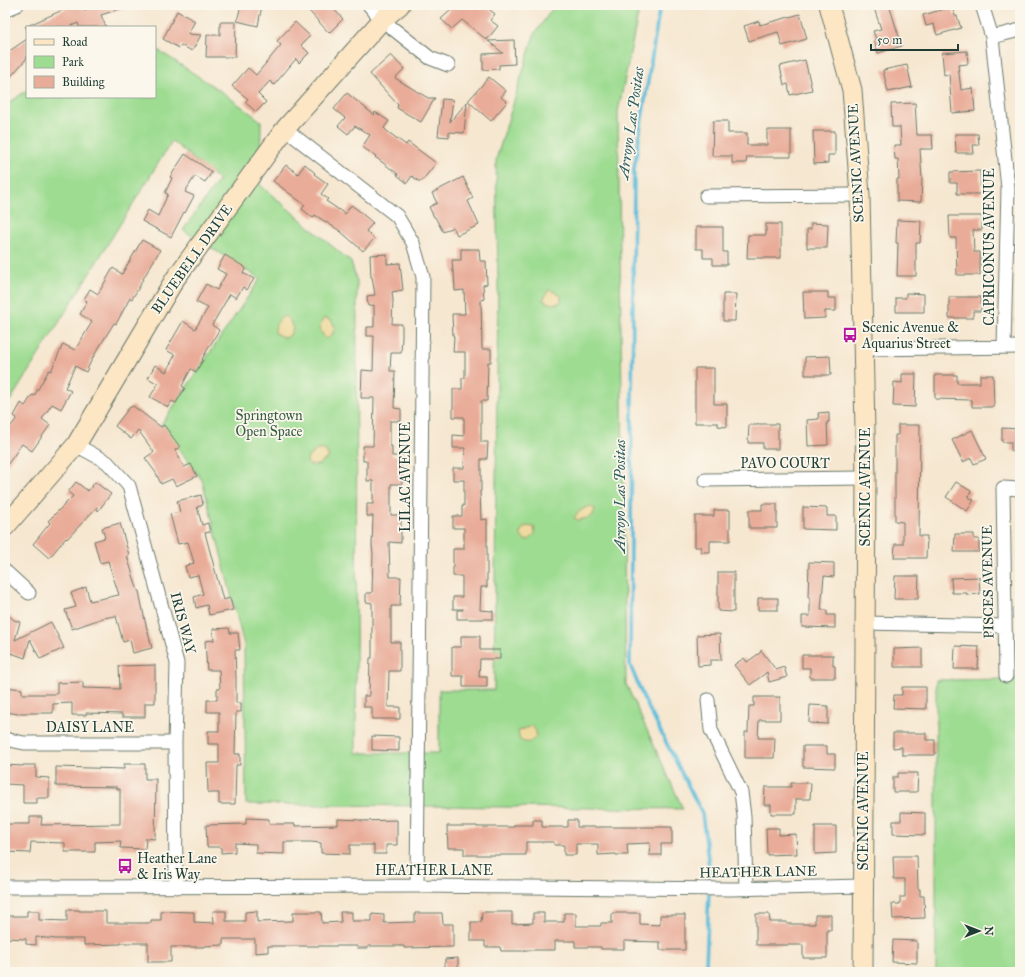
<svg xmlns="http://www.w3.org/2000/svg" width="1025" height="977" font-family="'IM FELL Great Primer',serif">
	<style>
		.green { fill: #9ddc91; stroke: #5e8c62 }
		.sand { fill: #eeda9e; stroke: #868c69 }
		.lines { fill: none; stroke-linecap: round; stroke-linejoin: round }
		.stream { stroke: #5dbedc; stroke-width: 3.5 }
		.building { fill: #e9ac98 }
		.street-casing { stroke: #6a786b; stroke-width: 15 }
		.secondary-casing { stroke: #6a786b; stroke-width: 21 }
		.street { stroke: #fff; stroke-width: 13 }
		.secondary { stroke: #fce6c4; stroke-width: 19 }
		.labels { text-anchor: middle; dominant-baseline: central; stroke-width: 3.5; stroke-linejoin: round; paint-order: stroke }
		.street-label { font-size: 14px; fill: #1f3d34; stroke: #fbf7ec }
		.poi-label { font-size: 14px; fill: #1f3d34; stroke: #fbf7ec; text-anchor: start }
		.park-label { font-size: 14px; fill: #385d47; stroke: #fbf7ec }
		.water-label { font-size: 15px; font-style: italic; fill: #2e5d5e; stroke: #fbf7ec }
	</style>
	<rect width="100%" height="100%" fill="#fbf7ec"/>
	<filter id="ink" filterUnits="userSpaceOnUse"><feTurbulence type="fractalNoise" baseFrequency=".025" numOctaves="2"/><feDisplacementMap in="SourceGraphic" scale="8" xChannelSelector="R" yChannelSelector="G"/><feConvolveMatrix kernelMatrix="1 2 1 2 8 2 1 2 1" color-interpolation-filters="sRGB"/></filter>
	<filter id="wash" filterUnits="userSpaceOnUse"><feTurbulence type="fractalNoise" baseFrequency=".012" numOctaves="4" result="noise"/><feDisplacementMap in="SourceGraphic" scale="16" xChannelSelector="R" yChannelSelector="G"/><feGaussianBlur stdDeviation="0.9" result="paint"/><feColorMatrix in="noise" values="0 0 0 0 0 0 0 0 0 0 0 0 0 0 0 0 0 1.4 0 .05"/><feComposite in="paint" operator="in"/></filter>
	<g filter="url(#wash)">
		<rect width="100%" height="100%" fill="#f6e7d0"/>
		<path class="green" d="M555 5H640L618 112 626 684 683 809 246 804 244 645 202 480 161 425 260 279 183 230 219 180 172 141 5 409V106L27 90V97H155V48L222 92 261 121 260 185 351 262 357 282 356 753H439V690H494L498 281 496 160 534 35Z
			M1020 666V972H936V680L1018 679Z"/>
		<path class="sand" d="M549 289 561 296V302C554 305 549 304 543 300Z
			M285 316 290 321 293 329 290 335 285 338 275 333C275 324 277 320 285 316Z
			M324 318 331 320 335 327 332 335 326 339C320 332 318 326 324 318Z
			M317 450H325L329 457 318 465H309L307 462 308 457Z
			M590 506 595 509 593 515 588 518 578 520 574 518C578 511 583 509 590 506Z
			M526 526 534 527 535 534 529 540H524L520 534 522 529Z
			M532 726 536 731V737C530 743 528 744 520 740L518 731Z"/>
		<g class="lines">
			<path class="stream" d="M660 5 634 169 630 665 644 699 702 813 709 866V885
				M705 972 706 966 709 891"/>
		</g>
		<g id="blocks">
			<path class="building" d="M65 5H82L84 10 95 5H126V7L101 15 106 27H79L78 23 69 27H25L67 8Z
				M241 5H262L258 26 237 21Z
				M315 5H330L343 19 329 33 309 11Z
				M445 5H484L495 14 490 20 498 26 487 40 462 20 452 29 441 19 450 11Z
				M873 5H889L902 46 878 53 874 40 876 39 873 31 881 29Z
				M952 7 955 16H957L961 28 937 35 934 24 926 26 923 15Z
				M177 11 195 21 188 34 201 35 192 51 181 45 179 48 163 39Z
				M800 14 807 39 782 46 778 32 749 41 744 26 759 21 760 25Z
				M220 22H236L235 57H206L207 35H220Z
				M295 22 310 36 301 45 309 53 299 63 296 59 274 85 270 81 258 94 266 102 256 112 245 102 248 99 232 86 248 68 256 75 281 45 277 41Z
				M27 39V58L5 83V54Z
				M514 40 515 64 499 65V69L483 70V54L503 53 488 41Z
				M967 51 968 64 958 65 961 90 973 88 975 111 952 113 949 74 944 75 942 53Z
				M391 55 404 69 395 78 428 98H435L421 122 397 108 398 105 370 74Z
				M805 60 812 90 790 95 788 84 784 85 780 66Z
				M907 65 912 87 888 92 883 70Z
				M489 77 506 91 501 97 507 102 491 121 468 101Z
				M347 93 374 115 375 112 389 121 384 128 388 132 406 145 408 142 436 163 422 181H418L412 176 407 183 397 175 398 174 375 157 376 156 362 147 370 135 355 126 348 134 338 126 345 118 334 109Z
				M442 99 453 100 450 122 467 102 464 133 449 132V137L438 136Z
				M915 103 917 135H932L933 149H920L922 179 921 202 897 201V179H899L898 159H895L894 145H901L900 127H892L891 104Z
				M713 121H728V133H747V145H767V130H791V157H747L746 163H732V156H712Z
				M813 131H835V155H828V163L814 164Z
				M955 134H978L979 145H973L974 153H956Z
				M185 154 212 172 205 182 195 176 185 192 194 196 185 213 184 212 171 237 142 221 148 210 158 216 168 194 165 193 172 178 170 177Z
				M305 164 315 173 314 174 328 184 321 194 328 199 326 201 345 214 351 205 358 210 373 223 366 231 374 239 363 251 340 231 315 215 313 218 302 209 305 205 273 181 286 165 298 174Z
				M980 171 981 194H957V183H950V172Z
				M463 177 473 198 468 201 479 225 457 235 453 227 443 232 435 217H434L429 207 437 203 432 193Z
				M949 216H982V230H973L974 252H980V275H957L956 238H950Z
				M897 220 921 221 920 243H916V276H897L898 243H896Z
				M811 223 828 224 827 248H807V229H811Z
				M766 224H781V258H747L748 235H766Z
				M696 227H723V252H727V265H713V258H703V249H696Z
				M142 240 160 250 140 284H141L132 299 130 298 116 324 114 323 92 359 86 372 75 366 65 388 71 391 61 409 52 404 42 419 50 425 32 451 22 444 5 468V434L17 418 14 416 21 403 25 406 32 395 34 396 49 370 51 371 63 344 75 350 92 322 80 314 87 301 84 299 90 289 98 294 113 268 122 274Z
				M461 249H479L480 261H486L487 284 483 285 484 299 481 300 482 349H491V362H488L487 401H481V442H488L487 459H481V491H480L481 520 487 519V587H481L480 610 493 611V619H457V610H463V609H453V597H462V576H453V549H464V528H453V516H462V506H464V480H453V468H464L465 448H453V435L464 436V417H453V389H462V378H465V352H453L454 336H453L452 314H465L464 290 455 291 454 272H453L452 260H461Z
				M387 254V264L400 263 403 290 392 292 393 300 392 324H402V337L401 353H391L390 371H395L394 408 401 409V421H390V446H392V456H401L402 484H391V515H401V543L389 542 390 577H401L400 606H391V642H400V671H389L388 707H400V719H372V707H364V696H369L370 658H372V603L366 602V593H372L373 553 372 546 373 516H367V504H373V481H367V461H363V446H373L374 398H361L362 370 373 371 374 336H367V327H374V305L368 306 367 296 375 295 372 277H371L370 255Z
				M225 255 246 268 243 273 254 279 247 290 243 287 236 298 230 294 212 325 219 330 202 359 203 360 196 372 191 369 182 386 185 388 176 403 172 401 168 407 150 397 158 384 148 378 155 365 166 372 175 355 166 350 183 321 195 329 208 308 196 302 206 284 217 290 226 274 217 269Z
				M803 292H828V298H836V311H825V318L804 319Z
				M906 293 924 294V312H896V298H906Z
				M723 294H736L735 321H723Z
				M949 297H981V311H973V318H949Z
				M830 356 831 375H805V357Z
				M695 368H714V404H727V427L718 426V423H695Z
				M902 374H916L915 407 893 406 894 382 902 383Z
				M935 375H957V383H980V375H993L994 407H972V400L935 399Z
				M133 406 161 427 164 425 180 447 175 450 184 467 191 464 197 476 176 486 172 479 161 484 156 473 145 458 154 452 138 430 131 439 115 426 129 408Z
				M829 412V422H827L828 445 808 446 807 420 819 419 818 413Z
				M758 424H778V449H763V443H748L749 425H758Z
				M898 425H920L919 536H927L926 558H894L895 544H903V522L895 521V435H898Z
				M1002 428 1020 429V451H1011V442H1002Z
				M972 430 986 459 974 464 971 458 963 462 952 440Z
				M76 482 88 491 95 482 111 494 98 511 97 507 67 539 66 538 49 558 33 544 50 523 48 521 73 496 68 492Z
				M956 482 971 491 968 497 974 500 967 511 946 497Z
				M201 495 203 505 197 507 202 525 208 523 210 532 205 533 223 600 230 598 233 610 209 615 207 605 196 608 194 597 203 594 198 575 188 577 185 566 194 563 188 542 178 544 170 514 180 512 177 501Z
				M762 504H777V528H749V510H762Z
				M803 507 827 508V516H836V530L803 529Z
				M714 510H730V541H710V552H701V547H695V516H714Z
				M120 523 129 555 127 556 138 591H139L145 621 152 648 133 653 130 640 123 642 116 616 103 618 72 629 65 610 76 607 71 593 86 587 90 601 119 595 108 561 100 563 94 541 105 538 102 528Z
				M955 534H974V539H979V552H954Z
				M809 562 834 563V577L824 576 821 610H827V615H835V628L802 627V616H810V598H808Z
				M718 572H734V612L718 611Z
				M895 576H919L918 599H894Z
				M979 577 980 594 967 595V593H952L951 578Z
				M758 598H778V610H758Z
				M5 612 14 620 20 622 15 640 51 622 64 648 40 659 30 639 25 658 11 653 7 664H5Z
				M229 628 230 633H238L240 650H235L236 678V703H241V712H236L235 754H240V765H236L235 804H219V793H208L207 763H219V744H208V731H219V712H207V700H217V689H220L219 670H207L205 641 214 640 213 629Z
				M720 634 721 660H710V665L698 666 697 635Z
				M461 636H480V650H500V659H480L479 677H487V687H463V676H452V647H461Z
				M955 646 979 647 978 669H954Z
				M922 648V667H894V649Z
				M761 650 776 670 784 667 787 677 769 682 767 672 750 685 734 665 744 658 747 662 761 652Z
				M802 655H833V666H835V678H810V668H802Z
				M155 665V703H145V717H122V714L86 713V715H72V703L53 704V713H19V714L5 712V687L22 689V694H57V683L83 682V688L120 689 119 666Z
				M902 687H926V709L893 708 894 695H902Z
				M754 697H780V720H759L758 738H775L774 758H745V732H748L749 706H754Z
				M810 705 828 706V724L809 723Z
				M893 733H926V740H935V755H902V747L893 748Z
				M372 736 399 737V751L372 750Z
				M803 746H827V754H835V768L803 767Z
				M124 764H145V779H156L155 839 146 838 145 849 120 848 121 841 95 842V852H65V843L31 842 30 853 5 852V824H30V817H42L41 825 120 824V789H117V787L56 786V767L124 769Z
				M5 765 23 766V765H36V777L49 778V798H37V803H23V785L5 784Z
				M898 773H918L917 792H893V777H898Z
				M791 783H811L810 799H796V814H771V805H764L765 787H791Z
				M901 812 925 813V835L893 834V821H901Z
				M246 818 269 819V824H295V826L338 825V819L361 820V821L397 820V845H386V854H374V845H350V854L321 853V843L311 842H284V854L256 853V844L235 843V852L221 853V847H207L206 825 246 824Z
				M533 820H542V827H568V820H577V827H672V844H661V855H649L650 843 627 844 628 855H616V854L598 855V844H576V855H564V845H554V842H526V855H464V848H448L447 826H477V827H514V825H533Z
				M815 826H836V853L815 854Z
				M766 828H779V835L796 834 797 854 767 855Z
				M893 856H917L918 889H920V896H924L925 918 893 919 892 904H900V897H905V879H894Z
				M67 910H79V911H106V923H151V920H161V911L194 912V922L214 923 213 911H226V921H245V912L257 911V922L293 921V912H321L322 923 341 922 340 912H352V921H372V914L384 915V923L415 922V913H442L443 924H453V947L404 948V946H368V948H357V946H268V952L255 953V939H223V945L204 946V947H171V962H148V943H121V944L84 945V939H56L36 937V945L26 944V939L5 938V916H27V911H39V920L67 921Z
				M482 912H512V924L533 923V913H544V922H564V913H576V926H601V923H612V913H640V924L660 925V915H685V950H660V942L624 941V949H601V947H575V941H555V950H524V951H501L500 947H485V941H471V922H481Z
				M756 914H769L770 922H787V924H815V915H831V930H827V958H803V945H756Z
				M893 940 917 941V963L892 962Z
				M458 958V970H445V959Z"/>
		</g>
	</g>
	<g filter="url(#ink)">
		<use href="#blocks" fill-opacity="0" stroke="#6a786b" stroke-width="1"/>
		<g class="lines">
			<defs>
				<path id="street" d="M369 5 382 20 430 58 448 65
					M982 5 992 37 1008 188 1004 347
					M5 10 17 5
					M992 37 1020 30
					M285 129 397 216 413 243 423 277 417 886
					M706 196 860 195
					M862 349 1020 347
					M76 445 107 462 129 486 177 663 175 743 176 887
					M705 480 866 478
					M5 571 29 593
					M865 623 1005 626
					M1006 676 1003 488 1020 489
					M708 700 711 730 741 792 744 816 746 889
					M5 739 24 743H175
					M5 887 417 886 730 889 863 886"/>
				<path id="secondary" d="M829 5 852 90 860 195 866 478 863 972
					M5 527 76 445 175 279 285 129 382 20 400 5"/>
			</defs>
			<use href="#street" class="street-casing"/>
			<use href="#secondary" class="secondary-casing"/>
			<use href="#street" class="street"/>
			<use href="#secondary" class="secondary"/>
		</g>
	</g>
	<defs>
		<symbol id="bus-bare" viewBox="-9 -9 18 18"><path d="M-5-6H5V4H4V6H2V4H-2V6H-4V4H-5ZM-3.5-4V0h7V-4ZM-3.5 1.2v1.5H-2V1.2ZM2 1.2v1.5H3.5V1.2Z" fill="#b5179e" stroke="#fbf7ec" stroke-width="2.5" paint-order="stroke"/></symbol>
	</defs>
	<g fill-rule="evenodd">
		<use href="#bus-bare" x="839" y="324" width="22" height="22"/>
		<use href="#bus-bare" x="114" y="855" width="22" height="22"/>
	</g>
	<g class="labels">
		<g class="street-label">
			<text transform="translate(856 163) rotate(-93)">SCENIC AVENUE</text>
			<text transform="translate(989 247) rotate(-90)">CAPRICONUS AVENUE</text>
			<text transform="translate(192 259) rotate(-55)">BLUEBELL DRIVE</text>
			<text x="785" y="463">PAVO COURT</text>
			<text transform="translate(405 477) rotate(-90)">LILAC AVENUE</text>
			<text transform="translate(865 487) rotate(-90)">SCENIC AVENUE</text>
			<text transform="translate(988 582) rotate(-91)">PISCES AVENUE</text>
			<text transform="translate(183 623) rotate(75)">IRIS WAY</text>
			<text x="90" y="727">DAISY LANE</text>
			<text transform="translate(863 811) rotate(-90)">SCENIC AVENUE</text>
			<text x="434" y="870">HEATHER LANE</text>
			<text transform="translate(758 872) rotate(-1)">HEATHER LANE</text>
		</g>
		<g class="poi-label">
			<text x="862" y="327">Scenic Avenue &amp;<tspan x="862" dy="16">Aquarius Street</tspan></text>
			<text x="137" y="858">Heather Lane<tspan x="137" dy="16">&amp; Iris Way</tspan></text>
		</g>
		<g class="park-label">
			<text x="269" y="415">Springtown<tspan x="269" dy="16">Open Space</tspan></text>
		</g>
		<g class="water-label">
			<text transform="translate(631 123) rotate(-82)">Arroyo Las Positas</text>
			<text transform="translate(620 496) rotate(-90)">Arroyo Las Positas</text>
		</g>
	</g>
	<rect width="1025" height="977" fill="none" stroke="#fbf7ec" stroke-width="20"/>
	<rect x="26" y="26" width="130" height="72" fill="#fbf7ec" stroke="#a3ada2"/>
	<rect x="34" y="39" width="20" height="6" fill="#fce6c4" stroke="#a3ada2"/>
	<text x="62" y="46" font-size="12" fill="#1f3d34">Road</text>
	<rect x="34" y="56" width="20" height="12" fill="#9ddc91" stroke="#a3ada2"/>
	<text x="62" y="66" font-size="12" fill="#1f3d34">Park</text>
	<rect x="34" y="76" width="20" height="12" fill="#e9ac98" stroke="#a3ada2"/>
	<text x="62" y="86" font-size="12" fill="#1f3d34">Building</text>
	<g transform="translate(979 931) rotate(90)" stroke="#fbf7ec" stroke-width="3" paint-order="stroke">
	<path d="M0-3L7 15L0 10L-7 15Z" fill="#1f3d34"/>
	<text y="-6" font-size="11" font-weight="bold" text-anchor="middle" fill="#1f3d34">N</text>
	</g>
	<path d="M871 44v6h87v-6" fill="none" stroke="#1f3d34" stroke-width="2"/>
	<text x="877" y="44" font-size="12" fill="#1f3d34" stroke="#fbf7ec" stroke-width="3" paint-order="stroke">50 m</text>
</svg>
